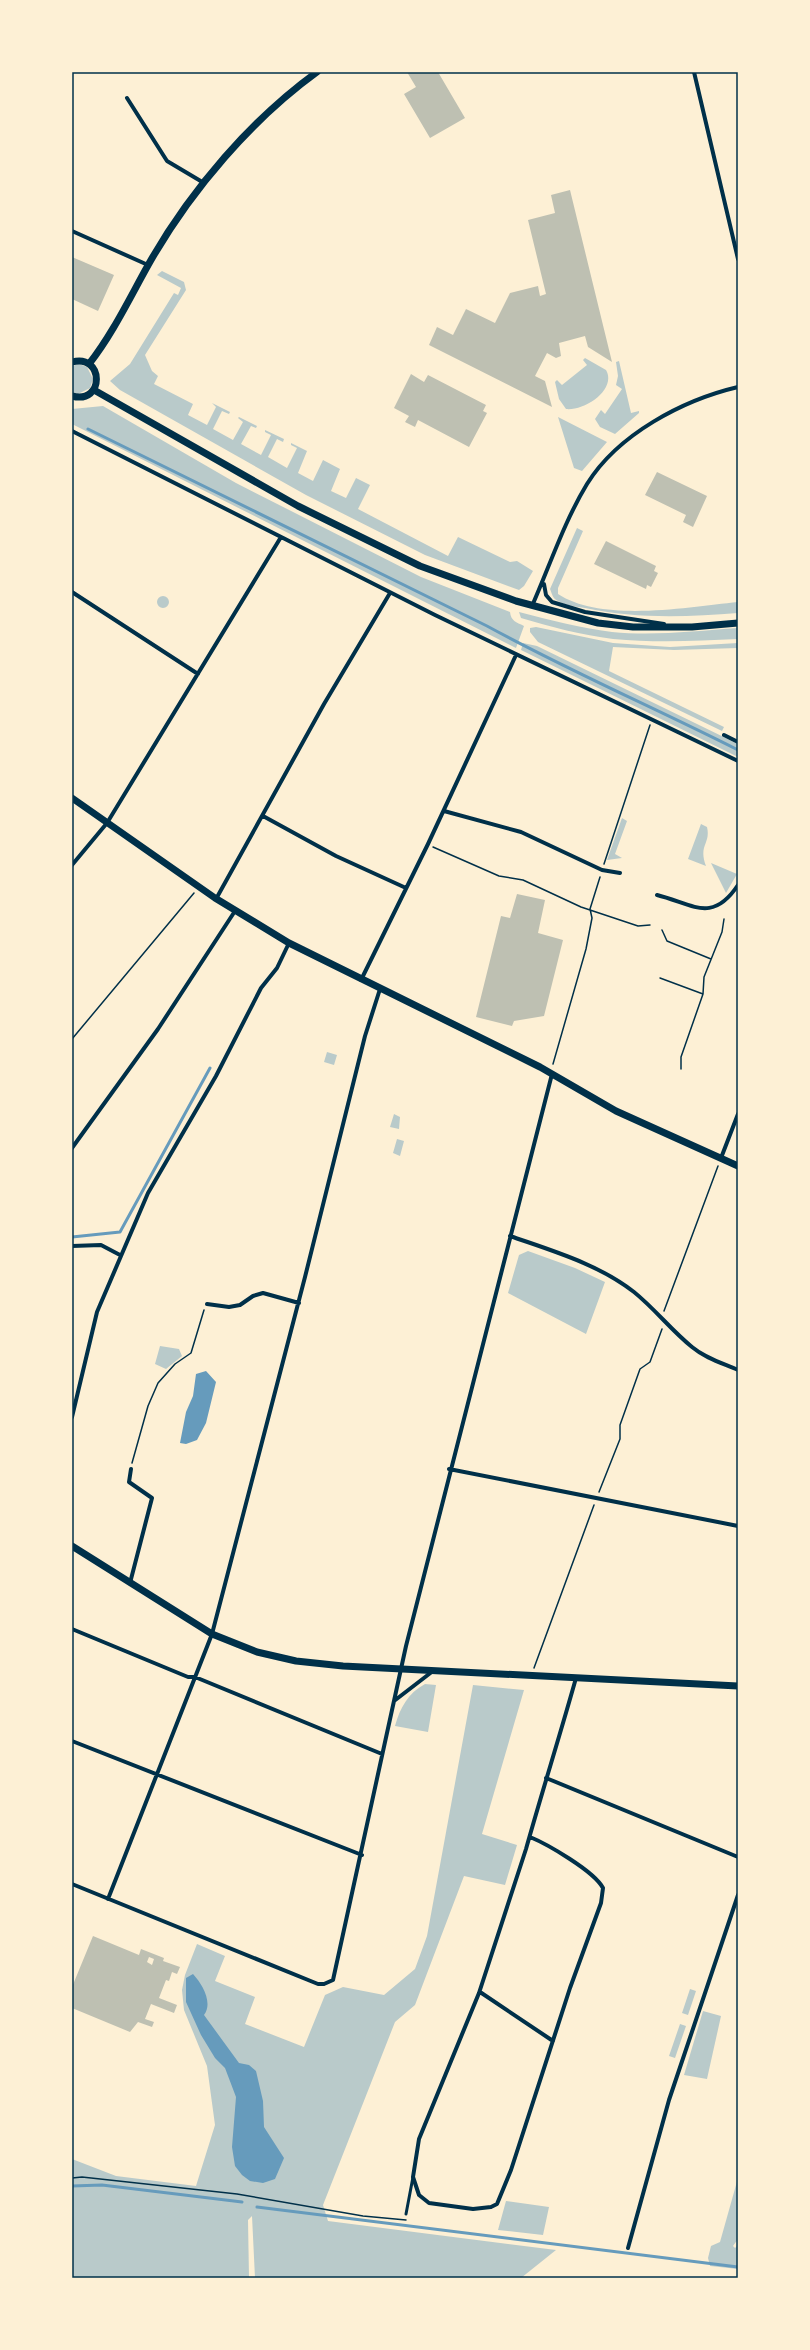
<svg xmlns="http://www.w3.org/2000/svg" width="810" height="2350" font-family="'PT Sans Narrow',sans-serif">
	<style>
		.green { fill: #b9caca }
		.water { fill: #669bbc }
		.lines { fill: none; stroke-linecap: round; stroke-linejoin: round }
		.stream { stroke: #669bbc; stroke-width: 3 }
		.building { fill: #bec0b2; fill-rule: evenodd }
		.path { stroke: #003049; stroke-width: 1.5 }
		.service { stroke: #003049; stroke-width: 3 }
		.minor { stroke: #003049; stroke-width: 4 }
		.tertiary { stroke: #003049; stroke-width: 7 }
		.neatline { fill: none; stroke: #003049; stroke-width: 1.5 }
	</style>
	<rect width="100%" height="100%" fill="#fdf0d5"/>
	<path class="green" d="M162 271 184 282 186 290 145 355 152 371 158 376 154 384 193 404 188 415 207 425 216 407 212 403 230 412 229 414 222 411 213 429 233 440 243 422 238 418 239 417 257 426 256 428 251 426 241 444 261 455 271 435 265 432V430L284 439 283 442 277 439 268 457 287 468 297 448 291 445V443L307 451 298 473 313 481 323 460 340 469 331 491 346 498 356 478 370 485 358 509 448 556 458 537 510 562 517 561 533 571 524 586 519 590 425 555 306 495 120 390 110 381 130 364 174 293 178 295 181 288 157 275Z
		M585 358 606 370C617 389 585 411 566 409L559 399 555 382 557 380 562 385 587 365 583 360Z
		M619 361 631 413 639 411V413L615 434 600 427 595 419 601 410 605 414 622 389 616 385 618 376 616 362Z
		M79 364 87 367 93 379 90 388 78 394 72 392V366Z
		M103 406 236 483 421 577 510 612C511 621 516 622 524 626L516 648 72 424V409Z
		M558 417 607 442 582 471 574 468Z
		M577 528 583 531 558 588V594C602 623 688 607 738 602V613C687 617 635 619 585 608 577 607 565 605 558 601 553 599 552 594 550 589Z
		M157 602a6 6 0 1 1 12 0a6 6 0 1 1-12 0Z
		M519 612C550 620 580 628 612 632 654 636 696 631 738 628V639C697 641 655 643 613 639 582 635 551 627 521 618Z
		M536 627 613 643 670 647 738 643V648L674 650 613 647 609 671 724 727 722 731 538 642 530 632V628Z
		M523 643 537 646 738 744V757L521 650Z
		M622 818 627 821 615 854 622 858 607 860Z
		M701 824 707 827C711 844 698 845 706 866L688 859Z
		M711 863 737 874 726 893Z
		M327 1052 337 1055 334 1065 324 1062Z
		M394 1114 400 1117 399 1129 390 1127Z
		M397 1139 404 1141 400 1156 393 1153Z
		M528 1251 575 1268 605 1282 586 1334 508 1293 519 1255Z
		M160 1346 179 1349 182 1356 166 1369 155 1364Z
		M425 1684 436 1685 428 1732 395 1726C400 1708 408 1693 425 1684Z
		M473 1685 524 1690 482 1834 517 1845 505 1885 464 1876 415 2005 395 2022 323 2205 328 2221 556 2250 521 2278H255L252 2216 248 2220 249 2278H72V2159L116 2176 196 2186 215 2125 207 2066 184 2010 182 1990 185 1975 197 1944 225 1956 215 1981 255 1997 245 2024 304 2047 325 1995 343 1987 384 1995 415 1969 427 1936Z
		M690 1989 696 1991 688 2015 682 2013Z
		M703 2011 721 2016 707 2079 684 2075Z
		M680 2024 686 2026 675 2058 669 2056Z
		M738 2178V2239L733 2246 735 2248 738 2245V2269L710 2266 708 2258 711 2246 720 2242Z
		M506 2201 549 2207 543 2235 498 2230Z"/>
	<path class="water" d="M206 1371 216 1382 206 1423 197 1440 186 1444 180 1443 186 1412 193 1396 196 1374Z
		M193 1974C203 1985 213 2003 204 2015L239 2063 249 2065 256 2071 263 2101 264 2127 284 2158 275 2179 263 2183 250 2181 242 2175 235 2166 232 2147 236 2097 225 2068 215 2058 201 2035 186 2002V1978Z"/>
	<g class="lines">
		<path class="stream" d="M88 429 487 626C569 671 655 708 738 750
			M72 1237 120 1232 210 1068
			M72 2186 102 2185 242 2202
			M257 2207 738 2267"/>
	</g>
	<path class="building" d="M407 72H438L465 118 430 138 404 94 416 87Z
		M570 190 612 362 588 347 585 336 559 343 561 356 556 358 547 353 535 376 545 381 552 407 429 345 437 327 453 335 466 309 495 323 510 293 538 286 540 296 546 294 528 220 555 213 551 195Z
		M72 257 114 275 98 311 72 299Z
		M411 374 424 382 428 375 486 405 483 411 487 413 469 447 418 420 415 427 405 422 409 416 394 408Z
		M657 472 707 496 693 527 683 522 686 515 645 495Z
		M606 541 656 566 654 571 658 573 651 587 647 585 646 589 594 564Z
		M517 894 545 900 538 933 563 940 544 1016 514 1021 512 1026 476 1017 501 916 510 918Z
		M93 1936 139 1955 141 1949 164 1958 163 1961 180 1967 177 1974 172 1972 169 1981 166 1980 159 1998 177 2005 174 2013 151 2004 145 2019 154 2022 152 2027 138 2022 130 2032 72 2008V1987ZM149 1957 154 1959 152 1965 147 1962Z"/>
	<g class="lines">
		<path class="path" d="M433 847 499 876 523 880 581 907 638 926 650 925
			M604 864 650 725
			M662 930 667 941 711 959
			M660 978 703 994
			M72 1039 194 893
			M553 1064 586 949 592 918 590 909 600 877
			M681 1069V1057L703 994 704 977 722 932 724 919
			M664 1311 718 1166
			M132 1463 148 1406 158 1383 175 1364 191 1353 204 1310
			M599 1492 620 1439V1425L640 1369 650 1362 662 1329
			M534 1668 594 1505
			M72 2178 82 2177 237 2194 363 2216 406 2220"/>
		<path class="service" d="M406 2214 413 2177"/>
		<path class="minor" d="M694 72 738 259
			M127 98 167 161 204 183
			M72 231 148 265
			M72 431 435 615 738 761
			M544 584 546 595 552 602 585 612 664 624
			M72 592 198 674
			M532 606C550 565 564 522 587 484 618 434 683 400 738 387
			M724 735 738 742
			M444 811 521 832 602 870 620 873
			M263 816 336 856 406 888
			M72 865 107 823 281 537
			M657 895C693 904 712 924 738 885
			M216 899 324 704 390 593
			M361 980 428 844 516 655
			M72 1148 158 1029 235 911
			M721 1158 738 1114
			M510 1236C553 1251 598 1264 634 1292 655 1309 671 1330 692 1347 705 1358 722 1363 738 1370
			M72 1246 101 1245 120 1255
			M207 1304 229 1307 240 1305 253 1296 263 1293 299 1303
			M72 1417 97 1312 148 1193 216 1076 261 988 277 968 289 943
			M449 1469 738 1526
			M130 1583 152 1498 129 1482 131 1469
			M72 1629 188 1677H195L382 1754
			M394 1701 433 1671
			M72 1741 362 1855
			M546 1778 738 1857
			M530 1837C547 1844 594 1871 603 1888L601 1903 570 1988 511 2170 497 2204 491 2207 473 2209 429 2203 419 2195 413 2177 419 2139 479 1993 526 1849C542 1792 560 1735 576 1678
			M72 1884 318 1984H324L333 1980 406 1646 552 1074
			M108 1899 212 1634 305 1277 365 1036 380 989
			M480 1992 553 2041
			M628 2248 669 2100 738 1895"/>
		<path class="tertiary" d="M72 362C104 353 105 405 72 396
			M89 364C114 332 131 295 151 260 192 189 251 120 317 72
			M94 390 298 506 420 566 516 601 598 623 633 627H692L738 623
			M72 798 215 898 289 943 540 1067 616 1111 738 1166
			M72 1546 212 1634 257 1652 296 1661 343 1666 738 1686"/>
	</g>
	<rect width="810" height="2350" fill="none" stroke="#fdf0d5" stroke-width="146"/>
	<rect x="73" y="73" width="664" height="2204" class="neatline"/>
</svg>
